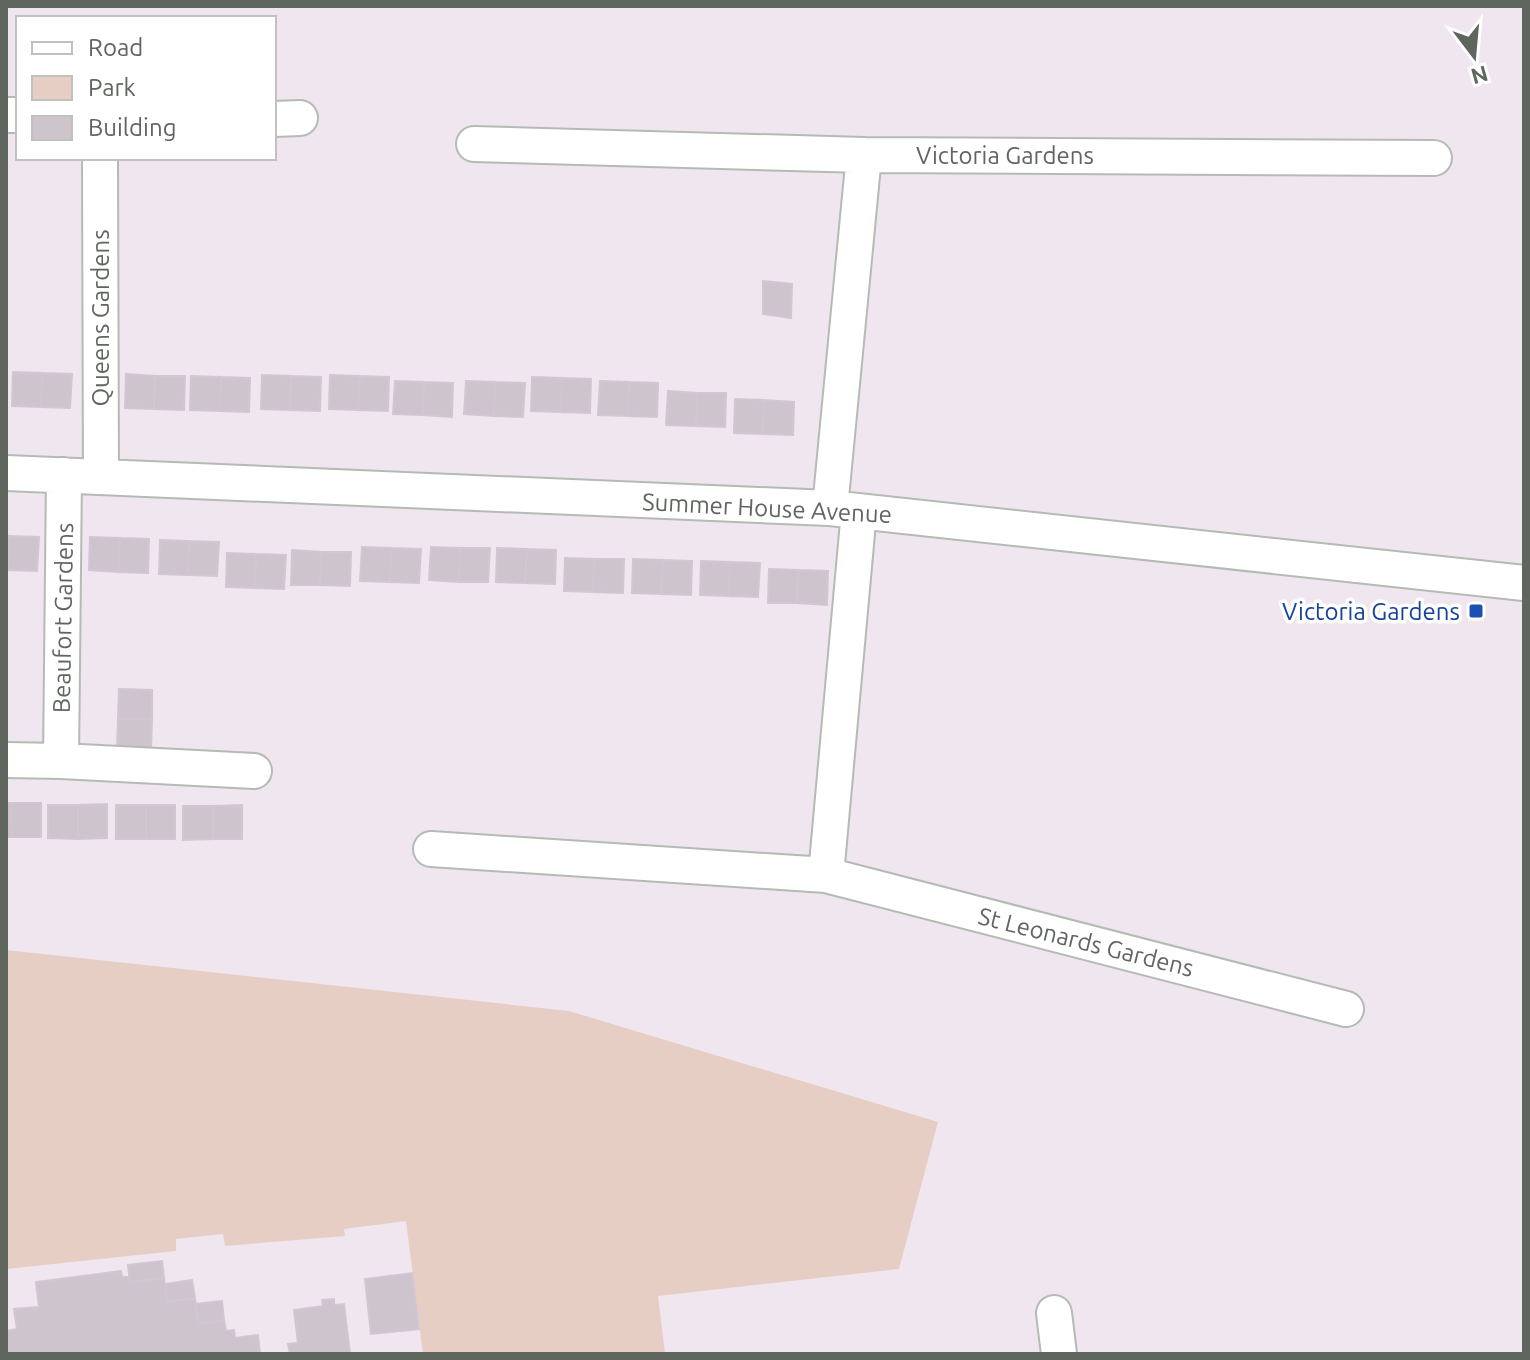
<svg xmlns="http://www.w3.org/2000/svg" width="1530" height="1360" font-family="Ubuntu,sans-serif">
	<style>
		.green { fill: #e7cec4 }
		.building { fill: #cdc4ce; stroke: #d4c5d5; stroke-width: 2 }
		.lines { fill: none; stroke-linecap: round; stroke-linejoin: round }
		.minor-casing { stroke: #b4bbb4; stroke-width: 38 }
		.minor { stroke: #fff; stroke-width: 34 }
		.transit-dot { fill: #1a4fb4; stroke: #fff; stroke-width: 3 }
		.labels { text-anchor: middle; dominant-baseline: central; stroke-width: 7; stroke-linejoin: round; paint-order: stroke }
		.street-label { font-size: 24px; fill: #5f665e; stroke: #fff }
		.transit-label { font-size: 24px; fill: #164399; stroke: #fff; text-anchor: end }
	</style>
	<rect width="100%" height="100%" fill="#f0e6ef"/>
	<path class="green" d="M6 950 569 1011 938 1122 899 1269 658 1296 665 1354H423L406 1221 344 1229 345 1236 225 1246 223 1234 176 1239V1251L6 1269Z"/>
	<path class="building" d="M763 281 792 284 791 318 763 314Z
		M13 372 42 373 41 407 12 406Z
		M42 373 72 374 70 408 41 407Z
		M126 374 155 376 154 409 125 408Z
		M262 375 291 376 290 410 261 409Z
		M330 375 360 376 358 410 329 409Z
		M155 376H185L184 410 154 409Z
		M191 376 221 377 220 411 190 410Z
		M291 376 321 377 320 411 290 410Z
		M360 376 389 377 388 411 358 410Z
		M221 377 250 378 249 412 220 411Z
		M532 377 562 378 561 412 531 411Z
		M562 378 591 379 590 413 561 412Z
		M395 381 424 382 423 415 393 414Z
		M466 381 495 382 494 416 464 414Z
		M600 381 629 382 628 416 598 415Z
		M424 382 453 383 452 417 423 415Z
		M495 382 525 383 523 417 494 416Z
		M629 382 658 383 657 417 628 416Z
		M668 391 697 393 696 426 666 425Z
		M697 393H726L725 427 696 426Z
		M735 399 764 400 763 434 734 433Z
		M764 400 794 402 793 435 763 434Z
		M9 536 39 537 37 571 8 570Z
		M90 537 120 538 118 572 89 570Z
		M120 538 149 539 148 573 118 572Z
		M160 540 189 541 188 575 159 574Z
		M189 541 219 542 217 576 188 575Z
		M362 547 391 548 390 582 360 581Z
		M431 547 460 548 459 582 429 580Z
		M391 548 421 549 419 583 390 582Z
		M460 548H490L488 582H459Z
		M497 548 527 549 525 583 496 582Z
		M527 549 556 550 555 584 525 583Z
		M292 550 321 552 320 585H291Z
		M321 552H351L350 586 320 585Z
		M227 553 256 554 255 588 226 587Z
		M256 554 286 555 284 589 255 588Z
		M565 558 594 559 593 592 564 591Z
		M594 559H624L623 593 593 592Z
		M633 559 663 560 661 594 632 593Z
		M663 560 692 561 691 595 661 594Z
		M701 561 730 562 729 596 700 595Z
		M730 562 760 563 758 597 729 596Z
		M769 569 798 570 797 603H768Z
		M798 570 828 571 827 605 797 603Z
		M119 689 152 690V719H118Z
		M118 719H152L151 749 117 748Z
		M6 803H11L12 837H6Z
		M11 803H41V837H12Z
		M107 804V838L78 839V805Z
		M48 805H78V839L48 838Z
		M116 805H146V839H116Z
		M146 805H175V839H146Z
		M242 805V839H213V806Z
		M183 806H213V839L183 840Z
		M162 1261 164 1278 130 1282 128 1265Z
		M121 1271 122 1277 129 1276 130 1282 164 1278 167 1302 195 1298 198 1324 224 1320 226 1331 234 1330 235 1338 258 1335 260 1354H6V1331L17 1329 14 1309 39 1307 36 1282Z
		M412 1273 419 1329 371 1334 365 1279Z
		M192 1280 195 1298 167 1302 165 1284Z
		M334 1299V1305L344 1304 350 1354H290L288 1344 298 1343 294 1310 323 1306 322 1300Z
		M222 1301 224 1320 198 1324 195 1304Z"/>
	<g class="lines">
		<defs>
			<path id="minor" d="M6 115H18
				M274 119 300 118
				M474 144 864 155
				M100 158 101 477
				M6 473 830 508 1524 583
				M64 475 61 761 254 771
				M830 508 864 155 1434 158
				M859 511 826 875 1346 1009
				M6 760 61 761
				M431 849 826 875
				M1054 1313 1059 1354"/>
		</defs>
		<use href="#minor" class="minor-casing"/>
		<use href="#minor" class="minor"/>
	</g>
	<rect class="transit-dot" x="1468" y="603" width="16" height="16" rx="4"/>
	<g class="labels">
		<g class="street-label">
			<text x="1005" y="155">Victoria Gardens</text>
			<text transform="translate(100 318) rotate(-90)">Queens Gardens</text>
			<text transform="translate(767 508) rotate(3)">Summer House Avenue</text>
			<text transform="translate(63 618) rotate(-89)">Beaufort Gardens</text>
			<text transform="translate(1086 942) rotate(14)">St Leonards Gardens</text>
		</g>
		<g class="transit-label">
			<text x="1460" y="611">Victoria Gardens</text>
		</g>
	</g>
	<rect width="1530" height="1360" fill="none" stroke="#5f665e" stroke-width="16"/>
	<rect x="16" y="16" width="260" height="144" fill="#ffffff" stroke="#bfc2bf" stroke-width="2"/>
	<rect x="32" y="42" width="40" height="12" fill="#ffffff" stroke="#bfc2bf" stroke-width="2"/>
	<text x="88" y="56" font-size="24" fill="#5f665e">Road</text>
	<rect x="32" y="76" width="40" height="24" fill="#e7cec4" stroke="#bfc2bf" stroke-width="2"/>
	<text x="88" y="96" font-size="24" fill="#5f665e">Park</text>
	<rect x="32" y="116" width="40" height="24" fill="#cdc4ce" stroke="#bfc2bf" stroke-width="2"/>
	<text x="88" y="136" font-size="24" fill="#5f665e">Building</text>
	<g transform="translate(1474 56) rotate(164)" stroke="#ffffff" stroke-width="6" paint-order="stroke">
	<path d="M0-6L14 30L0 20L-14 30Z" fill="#5f665e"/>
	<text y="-12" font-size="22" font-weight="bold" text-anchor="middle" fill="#5f665e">N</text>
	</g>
</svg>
